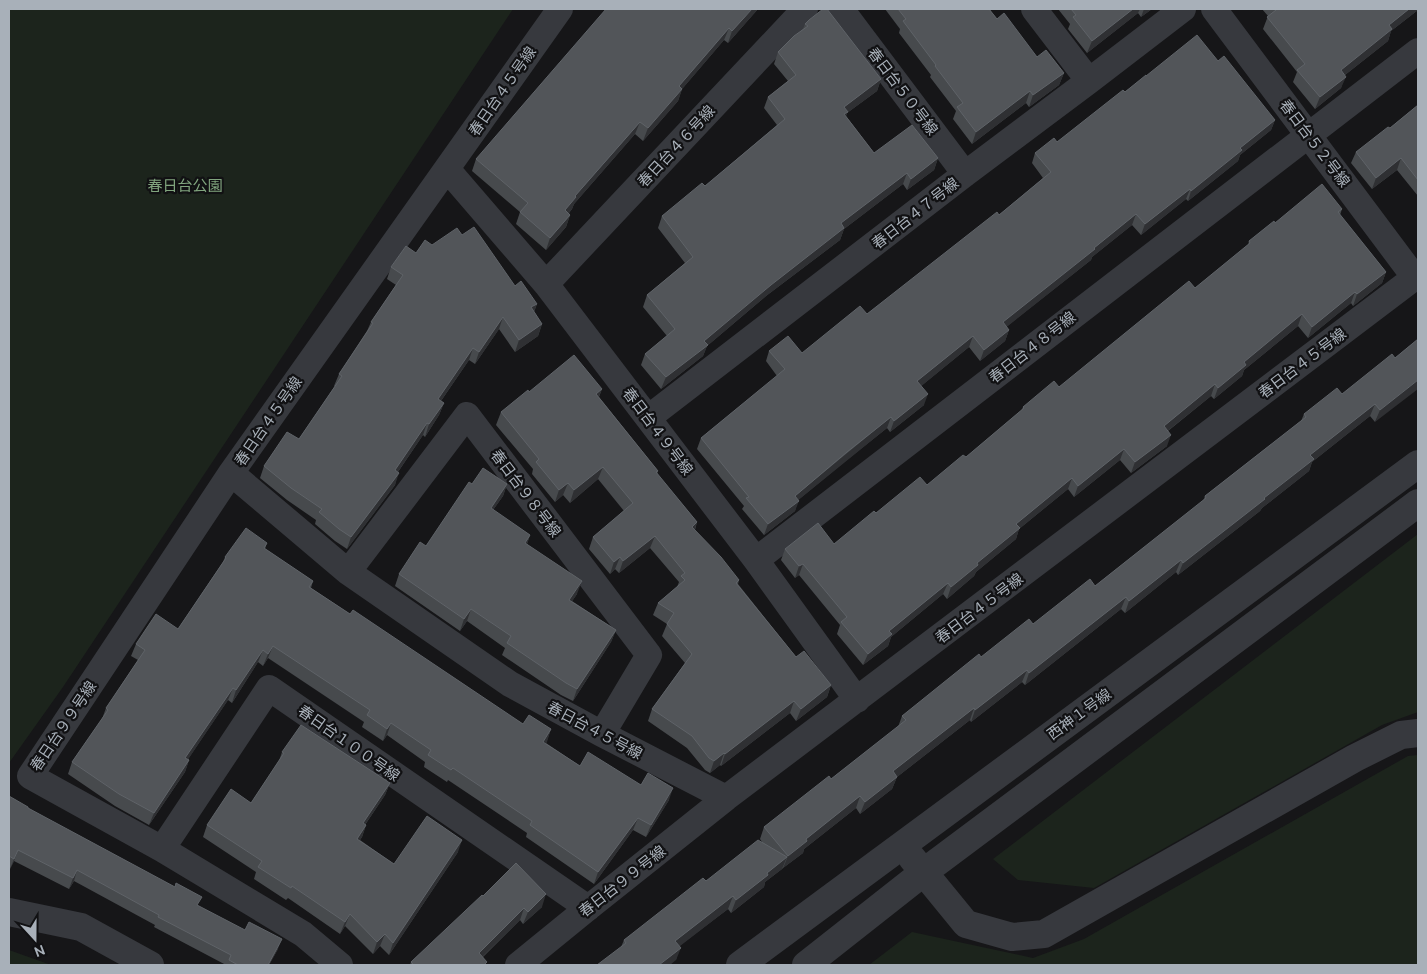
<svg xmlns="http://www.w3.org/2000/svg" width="1427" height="974" font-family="Ubuntu,'Noto Sans JP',sans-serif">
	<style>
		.green { fill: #1c241c }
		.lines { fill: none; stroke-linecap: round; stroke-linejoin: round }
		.minor { stroke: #37393e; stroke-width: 26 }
		.tertiary { stroke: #37393e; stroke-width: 28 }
		.wall { fill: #474a4d }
		.shaded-wall { fill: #2f3033 }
		.building { fill: #525559; stroke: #5f6368 }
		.labels { text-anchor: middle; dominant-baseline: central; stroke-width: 4.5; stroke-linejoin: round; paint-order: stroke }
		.street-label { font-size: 15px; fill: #a8b0b9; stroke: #111113 }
		.park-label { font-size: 15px; fill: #81a57e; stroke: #111113 }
	</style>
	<rect width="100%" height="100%" fill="#161618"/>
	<path class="green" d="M9 9H513L63 687 9 763Z
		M1418 534V712L1382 725 1094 888 1018 880 993 859Z
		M1418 755V965H869L912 932 1033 958 1084 939 1408 756Z
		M9 950 51 965H9Z"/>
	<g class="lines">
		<path class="minor" d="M560 9 231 473 348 572 510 684 602 734 726 798 1418 275
			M841 9 965 174
			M1034 9 1089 81
			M1214 9 1415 278
			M447 169 546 284 756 560 857 700
			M546 284 805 9
			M648 418 965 174 1089 81 1183 9
			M231 473 30 776 162 849 303 934 340 965
			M756 560 1418 51
			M348 572 467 415 649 655 602 734
			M162 849 269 688 588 908
			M518 965 588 908 726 798"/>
		<path class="tertiary" d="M912 858 966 924 1012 937 1044 934 1355 758 1401 735 1418 733
			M9 912 81 927 150 965
			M740 965 1418 464
			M806 965 924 872 1418 503"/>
	</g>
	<path class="wall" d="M758 9 728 43 724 40 682 89 678 101 643 141 635 134 574 204 572 209 569 213 570 215 566 227 546 250 516 224 520 212 472 171 476 159Z
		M885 9H989L997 19 1037 57 1064 73 1059 85 1029 107 1026 103 972 144 953 119 956 111 930 77 931 75 899 33 900 29Z
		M1058 9H1152L1141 17 1138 13 1087 53 1068 29 1070 24Z
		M1262 9H1418V10L1391 31 1388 41 1345 75 1341 88 1315 109 1293 82 1297 72 1263 29 1268 16Z
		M805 24 881 79 877 91 847 113 846 116 874 153 938 158 934 170 907 190 903 184 844 229 840 240 766 296 707 346 703 356 661 389 641 365 645 354 667 336 643 307 647 295 685 263 658 228 662 216 705 186 777 125 764 108 768 97 788 81 774 64 778 52 803 29Z
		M1218 61 1275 120 1271 130 1240 155 1238 161 1188 201 1186 199 1141 235 1132 225 1092 257 1091 260 1006 327 1009 330 1005 341 980 361 969 347 921 386 924 405 890 432 887 428 843 463 798 500 795 511 764 535 742 509 744 506 697 449 701 438 777 376 766 361 769 351 802 353 867 314 999 215 1043 178 1032 163 1035 153 1057 142 1146 76Z
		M1418 105V196L1397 170 1372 189 1351 163 1356 152 1390 128Z
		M1342 209 1340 215 1386 272 1382 283 1353 306 1351 303 1308 338 1298 326 1244 370 1242 376 1214 399 1211 396 1168 431 1167 446 1131 473 1120 460 1074 497 1068 489 1019 529 1016 539 976 572 974 576 947 599 943 594 891 637 888 646 863 665 837 634 840 625 799 575 795 578 781 560 785 549 834 544 876 513 927 485 966 457 1021 411 1023 407 1059 387 1195 288 1248 245 1249 241 1275 223Z
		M462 235 515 286 537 304 534 312 542 324 538 336 515 352 499 329 475 364 469 360 441 401 444 403 439 415 425 437 423 435 398 472 395 485 347 549 335 541 315 524 316 520 287 500 260 478 264 466 299 439 335 386H334L339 374 367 331 371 322 396 285 387 279 391 267 432 245Z
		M1418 339 1375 422 1370 416 1312 462 1309 471 1262 508 1260 511 1178 575 1176 572 1125 613 1121 609 1025 685 1022 682 971 722 970 720 897 777 892 789 860 814 856 808 804 849 803 853 783 868 782 869 765 882 764 887 731 913 728 909 679 946 676 960 621 947 624 940 706 881 762 842 760 839 764 827 831 779 898 727 902 716 981 657 1033 624 1095 586 1203 501 1205 496 1301 421 1304 414 1342 394 1395 358Z
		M602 389 599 397 658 471 657 474 697 522 695 530 739 580 738 584 796 657 831 685 827 697 796 721 790 713 721 766 720 765 710 773 705 770 687 748 648 721 652 709 685 663 662 636 667 624 653 615 658 603 677 587 679 582 650 548 619 573 615 569 610 574 589 549 593 537 624 511 598 479 570 503 563 495 555 502 532 474 533 469 496 425 501 412 529 392Z
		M472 484H507L503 496 493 510 530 535 527 544 577 594 572 601 616 630 611 642 573 701 561 695 502 655 505 648 467 621 460 631 395 586 399 574 426 546Z
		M267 543 265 549 313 581 311 588 350 614 523 724 551 729 546 743 580 766 641 785 669 800 646 837 633 830 594 884 526 837 527 833 448 780 447 782 424 767 425 762 387 735 383 741 362 727 364 722 268 658 263 666 258 662 232 703 228 700 188 759 189 760 185 772 149 825 115 806 68 774 72 762 102 719 106 708 138 660 131 656 136 644 178 629 223 562 225 557Z
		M282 752 390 783 385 795 365 825H366L362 837 360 840 394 864 458 852 389 955 380 946 373 954 345 926 340 934 288 898 286 900 254 879 256 872 203 837 207 825 251 803 279 761Z
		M9 796 28 808 198 906 278 949 269 965H226L154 927 155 925 74 881 69 889 14 861 10 869H9Z
		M483 896 542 907 523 924 520 920 483 957 486 965H410L411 962Z"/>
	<path class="shaded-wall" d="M752 9H758L728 43 732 31Z
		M1133 9H1140L1138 13 1087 53 1092 41Z
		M1144 9H1152L1141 17Z
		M1409 9H1418V10L1391 31 1388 41 1336 82 1341 70 1389 25Z
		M729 28 724 40 677 95 682 89 678 101 643 141 648 128 679 86Z
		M1064 73 1059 85 1029 107 1033 95Z
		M1346 77 1341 88 1315 109 1320 97Z
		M881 79 877 91 847 113 844 123V107Z
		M1030 91 1026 103 972 144 976 132Z
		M1275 120 1271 130 1240 155 1238 161 1188 201 1191 191 1240 148Z
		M640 122 635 134 574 204 572 209 561 222 565 210 575 196Z
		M938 158 934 170 907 190 911 179Z
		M1401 158 1397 170 1372 189 1376 178Z
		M907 173 903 184 844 229 840 240 766 296 707 346 703 356 661 389 666 377 704 341 841 223Z
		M1190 189 1186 199 1141 235 1145 224Z
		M1136 214 1132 225 1092 257 1091 260 999 333 1003 322Z
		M570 215 566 227 546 250 550 238Z
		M1386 272 1382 283 1353 306 1357 294Z
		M1355 292 1351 303 1308 338 1312 327Z
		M537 304 532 316 531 307Z
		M1302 314 1298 326 1244 370 1242 376 1214 399 1218 388 1244 362Z
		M503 317 499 329 475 364 479 352Z
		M542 324 538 336 515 352 519 340Z
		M1009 330 1005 341 980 361 984 350Z
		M973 336 969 347 914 392 917 381Z
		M473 348 469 360 434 411 438 399Z
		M1418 380V389L1375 422 1380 410Z
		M1215 384 1211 396 1160 437 1164 426Z
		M602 389 597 401 596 394Z
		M928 394 924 405 890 432 894 421Z
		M444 403 439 415 425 437 429 424Z
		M1375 404 1370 416 1312 462 1309 471 1262 508 1260 511 1178 575 1183 563 1264 498 1310 455Z
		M891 417 887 428 791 506 795 496Z
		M427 423 423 435 391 482 395 470Z
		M1171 435 1167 446 1131 473 1135 462Z
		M1124 449 1120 460 1074 497 1078 486Z
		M603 467 598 479 570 503 574 490Z
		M399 473 395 485 347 549 351 537Z
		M1072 478 1068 489 1019 529 1016 539 976 572 974 576 947 599 951 587 1016 524Z
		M568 483 563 495 555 502 559 490Z
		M507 484 503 496 486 520 491 508Z
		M799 501 795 511 764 535 768 524Z
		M697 522 693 534 692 527Z
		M530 535 526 547 525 543Z
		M655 536 650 548 619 573 623 561Z
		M620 557 615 569 610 574 614 562Z
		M1181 560 1176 572 1125 613 1129 601Z
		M803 564 799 575 795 578 799 566Z
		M582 581 577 594 565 612 569 600Z
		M948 583 943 594 891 637 888 646 863 665 868 654 889 631Z
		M1126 597 1121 609 1025 685 1029 673Z
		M471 609 467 621 460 631 464 619Z
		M616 630 611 642 573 701 577 689Z
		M273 646 268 658 263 666 268 654Z
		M263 650 258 662 232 703 236 690Z
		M1027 670 1022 682 971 722 975 710Z
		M831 685 827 697 796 721 801 709Z
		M233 688 228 700 181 770 185 758Z
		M794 701 790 713 721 766 725 754Z
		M974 708 970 720 897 777 892 789 860 814 865 802 893 771Z
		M391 723 387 735 383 741 387 729Z
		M551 729 547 742 539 754 543 742Z
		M724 753 720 765 710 773 714 761Z
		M189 760 185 772 149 825 154 813Z
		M390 783 385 795 358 835 363 823Z
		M673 788 669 800 646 837 651 825Z
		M860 796 856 808 804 849 803 853 783 868 788 856 806 839Z
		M638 818 633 830 594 884 598 872Z
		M366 825 362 837 353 851 357 839Z
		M462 840 458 852 389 955 393 943Z
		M18 850 14 861 10 869 14 859Z
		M787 857 782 869 765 882 764 887 731 913 736 900 767 873Z
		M77 870 74 881 69 889 73 878Z
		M546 894 542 907 523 924 528 912Z
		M733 896 728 909 671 953 675 941Z
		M524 908 520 920 474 965 479 953Z
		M350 914 345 926 340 934 345 922Z
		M385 934 380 946 373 954 377 942Z
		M282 939 278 949 269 965H268Z
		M681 948 676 960 670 965H659Z"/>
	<path class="building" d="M606 9H752L732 31 729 28 679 86 682 89 648 128 640 122 575 196 576 197 565 210 570 215 550 238 520 212 528 203 476 159Z
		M823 9H827L881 79 844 107 848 112 844 114 874 153 912 125 938 158 911 179 907 173 841 223 844 228 771 285 704 341 708 345 666 377 645 354 675 329 647 295 693 257 662 216 702 183 705 186 785 119 768 97 796 75 778 52 794 36 808 26 805 24 809 20Z
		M898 9H989L997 19 1004 13 1037 57 1046 50 1064 73 1033 95 1030 91 976 132 957 107 963 103 935 66 936 65 903 21 906 19Z
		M1071 9H1133L1092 41 1073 17 1076 15Z
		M1275 9H1409L1389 25 1392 29 1341 70 1346 77 1320 97 1297 70 1305 64 1267 17 1276 10Z
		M1197 35 1218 61 1224 56 1275 120 1240 148 1242 150 1191 191 1190 189 1145 224 1136 214 1094 248 1095 249 1003 322 1009 330 984 350 973 336 917 381 928 394 894 421 891 417 847 452 795 496 799 501 768 524 746 498 749 497 701 438 785 369 769 351 788 336 802 353 860 306 867 314 997 212 999 215 1051 172 1035 153 1054 138 1057 142 1123 90 1125 92 1146 75V76Z
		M1418 105V180L1401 158 1376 178 1356 152 1388 127 1390 128Z
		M1322 184 1342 209 1338 212 1386 272 1357 294 1355 292 1312 327 1302 314 1244 362 1246 365 1218 388 1215 384 1164 426 1171 435 1135 462 1124 449 1078 486 1072 478 1016 524 1020 528 977 563 978 565 951 587 948 583 889 631 892 634 868 654 841 622 847 617 803 564 799 566 785 549 818 523 834 544 874 511 876 513 920 477 927 485 963 455 966 457 1024 408 1023 407 1054 381 1059 387 1189 281 1195 288 1250 243 1249 241 1274 221 1275 223Z
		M474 227 515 286 521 281 537 304 531 307 542 324 519 340 503 317 479 352 473 348 438 399 444 403 429 424 427 423 395 470 399 473 351 537 339 529 319 512 322 509 291 488 264 466 287 432 299 439 342 376 339 374 373 323 371 322 403 275 391 267 406 246 416 253 425 240 432 245 457 228 462 235Z
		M1418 339V380L1380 410 1375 404 1310 455 1314 459 1264 498 1265 499 1183 563 1181 560 1129 601 1126 597 1029 673 1027 670 975 710 974 708 893 771 897 777 865 802 860 796 806 839 807 841 788 856 764 827 829 776 831 779 906 720 902 716 979 654 981 657 1029 619 1033 624 1090 579 1095 586 1206 498 1205 496 1306 417 1304 414 1337 388 1342 394 1392 354 1395 358Z
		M574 355 602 389 596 394 658 471 656 472 697 522 692 527 721 557 739 580 736 583 796 657 804 651 831 685 801 709 794 701 725 754 724 753 714 761 709 758 692 736 652 709 692 654 667 624 674 613 658 603 685 580 681 576 685 573 655 536 623 561 620 557 614 562 593 537 633 503 603 467 574 490 568 483 559 490 536 462 539 459 501 412 528 390 529 392Z
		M483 468 507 484 491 508 530 535 525 543 582 581 569 600 616 630 577 689 566 683 507 643 511 636 471 609 464 619 399 574 420 542 426 546 469 482 472 484Z
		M246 528 267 543 264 548 313 581 309 587 350 614 353 610 523 724 529 715 551 729 543 742 580 766 588 752 641 785 648 773 673 788 651 825 638 818 598 872 530 825 532 821 453 768 451 770 428 755 431 750 391 723 387 729 367 715 370 710 273 646 268 654 263 650 236 690 233 688 185 758 189 760 154 813 119 794 72 762 108 710 106 708 145 650 136 644 156 614 178 629 226 558 225 557Z
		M301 725 390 783 363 823 366 825 357 839 394 864 427 816 462 840 393 943 385 934 377 942 350 914 345 922 292 886 291 888 258 867 262 861 207 825 231 789 251 803 284 753 282 752Z
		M9 796 28 807V808L175 887 176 883 202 897 197 905 245 930 249 922 282 939 268 965H238L229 960 231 955 158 917 159 915 77 870 73 878 18 850 14 859 9 856Z
		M758 840 787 857 767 873 768 875 736 900 733 896 675 941 681 948 659 965H597L626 943 624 940 703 878 706 881Z
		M516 863 546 894 528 912 524 908 479 953 487 962 484 965H414L411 962 482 895 483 896Z"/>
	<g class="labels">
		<g class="street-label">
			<text transform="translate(502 91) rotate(-55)">春日台４５号線</text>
			<text transform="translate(903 91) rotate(53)">春日台５０号線</text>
			<text transform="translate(1315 143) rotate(53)">春日台５２号線</text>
			<text transform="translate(676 146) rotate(-47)">春日台４６号線</text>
			<text transform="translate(915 213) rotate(-38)">春日台４７号線</text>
			<text transform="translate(1032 347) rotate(-38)">春日台４８号線</text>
			<text transform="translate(1302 363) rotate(-37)">春日台４５号線</text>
			<text transform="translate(268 421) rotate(-55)">春日台４５号線</text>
			<text transform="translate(658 431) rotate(53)">春日台４９号線</text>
			<text transform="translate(526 493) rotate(53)">春日台９８号線</text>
			<text transform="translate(979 608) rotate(-37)">春日台４５号線</text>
			<text transform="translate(1079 714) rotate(-36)">西神１号線</text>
			<text transform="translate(63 726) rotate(-56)">春日台９９号線</text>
			<text transform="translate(595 730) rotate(28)">春日台４５号線</text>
			<text transform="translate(349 743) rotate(35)">春日台１００号線</text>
			<text transform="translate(622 881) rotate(-38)">春日台９９号線</text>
		</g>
		<g class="park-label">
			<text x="185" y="185">春日台公園</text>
		</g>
	</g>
	<rect width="1427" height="974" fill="none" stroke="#a8b0b9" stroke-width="20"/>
	<g transform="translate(35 939) rotate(159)" stroke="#111113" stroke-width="4" paint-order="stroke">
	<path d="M0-4L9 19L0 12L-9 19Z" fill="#a8b0b9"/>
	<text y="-8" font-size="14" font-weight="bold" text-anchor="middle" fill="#a8b0b9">N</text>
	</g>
</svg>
